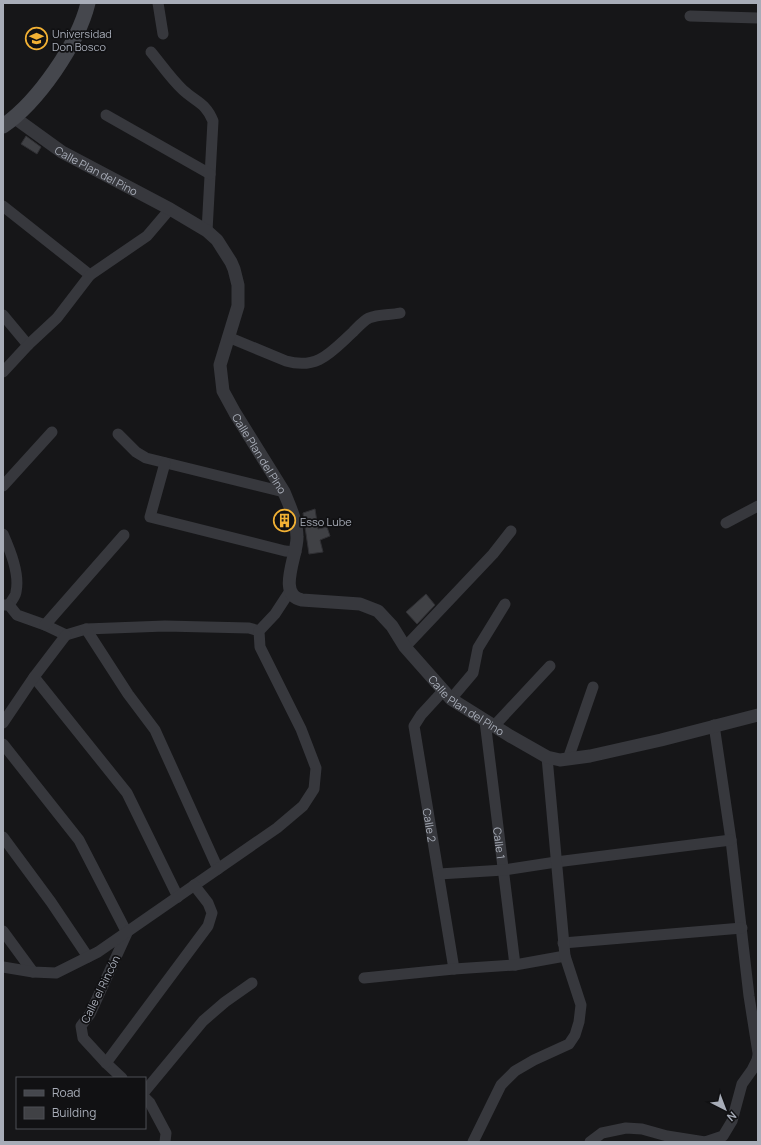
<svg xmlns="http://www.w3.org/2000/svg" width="761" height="1145" font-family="Manrope,sans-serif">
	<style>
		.building { fill: #404145; stroke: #303034 }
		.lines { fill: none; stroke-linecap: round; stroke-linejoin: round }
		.minor { stroke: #37383d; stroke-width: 11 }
		.tertiary { stroke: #37383d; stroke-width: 13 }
		.secondary { stroke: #45474d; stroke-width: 15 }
		.labels { text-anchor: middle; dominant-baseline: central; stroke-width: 3.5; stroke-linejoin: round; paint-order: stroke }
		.poi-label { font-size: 11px; fill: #a8adb8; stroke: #111113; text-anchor: start }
		.street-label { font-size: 11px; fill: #a8adb8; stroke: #111113 }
	</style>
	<rect width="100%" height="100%" fill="#161618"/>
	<path class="building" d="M26 136 41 147 37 154 21 144Z
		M315 509 318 529 327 527 330 536 320 540 323 552 309 554 303 513Z
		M282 514H284L288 530 280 527Z
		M426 594 435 605 417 624 406 612Z"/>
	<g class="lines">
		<g class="minor">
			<path d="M158 3 163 34"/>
			<path d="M690 16 758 18"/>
			<path d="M151 52C161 64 171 79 183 90 196 102 206 103 213 121L207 231"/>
			<path d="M106 115 210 174"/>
			<path d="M3 206 90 275"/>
			<path d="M3 315 28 345"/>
			<path d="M228 337 286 361C318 370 331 352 353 332 358 327 363 321 369 318 378 314 391 315 400 313"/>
			<path d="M3 372 28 345 57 318 90 275 147 236 170 209"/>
			<path d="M118 434 136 452 146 458 284 492"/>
			<path d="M165 463 150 517 285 551 296 552"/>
			<path d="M3 486 52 432"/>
			<path d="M726 523 758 506"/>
			<path d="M3 534C10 550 20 574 16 592 16 596 11 601 9 605"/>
			<path d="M3 605H9L17 615 45 625 66 635 86 629 165 626 249 628 259 631"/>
			<path d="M45 625 124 535"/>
			<path d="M86 629 128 694 155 730 218 869"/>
			<path d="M405 647 493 554 511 531"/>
			<path d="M34 677 127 793 178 897"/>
			<path id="s1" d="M443 691 421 715 414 726 454 969"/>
			<path d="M451 699 473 673 478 648 505 604"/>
			<path id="s2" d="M485 721 515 965"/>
			<path d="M3 723 34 677 66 635"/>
			<path d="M714 725 731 840 749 996 758 1053"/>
			<path d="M494 726 550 666"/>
			<path d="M3 744 79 840 127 933 90 1014 81 1026 83 1038 106 1063 122 1078"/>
			<path d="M568 759 593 687"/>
			<path d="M3 837 51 902 88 957"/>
			<path d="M439 874 504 870 556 862 731 840"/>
			<path d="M3 931 33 972"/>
			<path d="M563 943 742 928"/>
			<path d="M3 967 33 972 56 973 98 952 277 828 303 806 314 789 316 768 301 729 260 647 259 631 275 614 290 591"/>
			<path d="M364 978 454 969 515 965 565 956"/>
			<path d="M106 1063 208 926 212 913 208 903 194 885"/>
			<path d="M145 1091 203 1021 225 1002 252 983"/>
			<path d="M145 1098 150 1103 166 1133 165 1142"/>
			<path d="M473 1142 501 1085 515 1071 534 1060 569 1044 575 1035 579 1022 581 1005 565 956 547 757"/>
			<path d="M590 1142 602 1133 626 1128 642 1129 667 1136 705 1142 723 1136 732 1121 742 1084 752 1070 757 1060 758 1055"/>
		</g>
		<path class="tertiary" id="s3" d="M15 118 62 152 170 209 207 231 217 240 231 262 234 269 238 285V306L220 365 223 391 235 413 284 492C290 507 297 521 297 537 298 554 276 595 302 600L360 604 378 611 392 626 405 647 451 699 510 736 547 757 560 760 590 756 661 740 758 715"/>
		<path class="secondary" d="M3 126C38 102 78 44 88 3"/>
	</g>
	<defs>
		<symbol id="university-ring" viewBox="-11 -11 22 22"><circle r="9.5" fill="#111113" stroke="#f2b134" stroke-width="1.5"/><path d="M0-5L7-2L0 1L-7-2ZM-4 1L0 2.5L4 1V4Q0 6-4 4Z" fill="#f2b134"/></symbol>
		<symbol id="building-ring" viewBox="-11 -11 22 22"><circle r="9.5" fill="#111113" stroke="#f2b134" stroke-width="1.5"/><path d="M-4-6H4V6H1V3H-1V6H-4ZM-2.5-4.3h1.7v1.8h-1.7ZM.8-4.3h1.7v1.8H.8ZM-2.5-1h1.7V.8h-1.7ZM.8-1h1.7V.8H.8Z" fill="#f2b134"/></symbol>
	</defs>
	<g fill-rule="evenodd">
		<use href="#university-ring" x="24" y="26" width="25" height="25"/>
		<use href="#building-ring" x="272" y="508" width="25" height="25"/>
	</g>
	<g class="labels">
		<g class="poi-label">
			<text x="52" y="33">Universidad<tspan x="52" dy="13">Don Bosco</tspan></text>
			<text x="300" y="521">Esso Lube</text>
		</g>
		<g class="street-label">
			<text stroke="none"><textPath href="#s3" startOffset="97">Calle Plan del Pino</textPath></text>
			<text stroke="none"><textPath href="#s3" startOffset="468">Calle Plan del Pino</textPath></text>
			<text stroke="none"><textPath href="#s3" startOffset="839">Calle Plan del Pino</textPath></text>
			<text stroke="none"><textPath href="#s1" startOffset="146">Calle 2</textPath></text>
			<text stroke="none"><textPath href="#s2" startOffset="123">Calle 1</textPath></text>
			<text transform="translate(100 989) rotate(-64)">Calle el Rincón</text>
		</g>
	</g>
	<rect width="761" height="1145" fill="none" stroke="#a8adb8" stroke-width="8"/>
	<rect x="16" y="1077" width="130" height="52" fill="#111113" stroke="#4d4f55"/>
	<rect x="24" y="1090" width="20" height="6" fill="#45474d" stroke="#4d4f55"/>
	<text x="52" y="1097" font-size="12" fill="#a8adb8">Road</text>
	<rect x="24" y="1107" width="20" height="12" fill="#404145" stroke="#4d4f55"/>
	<text x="52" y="1117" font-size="12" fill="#a8adb8">Building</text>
	<g transform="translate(725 1109) rotate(138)" stroke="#111113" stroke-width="3" paint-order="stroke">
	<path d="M0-3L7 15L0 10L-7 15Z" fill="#a8adb8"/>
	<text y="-6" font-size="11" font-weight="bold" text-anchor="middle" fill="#a8adb8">N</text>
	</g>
</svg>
